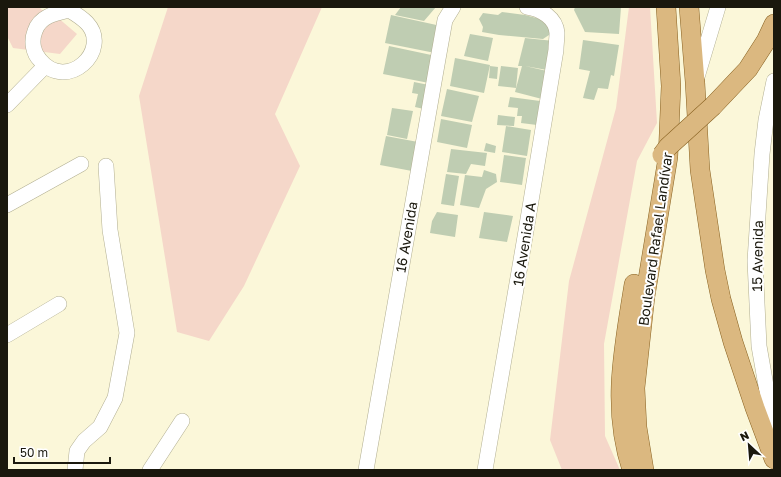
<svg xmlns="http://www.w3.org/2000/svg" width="781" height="477" font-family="'Golos Text',sans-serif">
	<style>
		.green { fill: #f5d7c9 }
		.building { fill: #bfcdb2 }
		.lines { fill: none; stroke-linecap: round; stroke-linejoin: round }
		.minor-casing { stroke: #b1ae91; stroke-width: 16 }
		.major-casing { stroke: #886120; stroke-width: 20 }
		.minor { stroke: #fff; stroke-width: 15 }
		.major { stroke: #dbb880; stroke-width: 19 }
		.major-bridge-casing { stroke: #886120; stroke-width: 20; stroke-linecap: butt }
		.major-bridge { stroke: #dbb880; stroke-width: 19 }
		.labels { text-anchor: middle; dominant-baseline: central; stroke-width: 4; stroke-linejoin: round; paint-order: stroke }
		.street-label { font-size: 14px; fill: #1a180d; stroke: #fff }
	</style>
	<rect width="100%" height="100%" fill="#fbf7d9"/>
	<path class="green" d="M7 7H39L42 10 50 13 49 7H70L57 17 77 34 60 54 13 48 7 36Z
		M168 7H322L275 114 300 166 244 286 209 341 177 332 139 96Z
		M629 7H650L657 123 637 161 604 344 605 436 620 470H562L550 440 569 281 616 108Z"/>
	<path class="building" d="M401 7H436L424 21 395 15Z
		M575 7H621L619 34 585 32 574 10Z
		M502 12 525 15 540 19 555 31 543 39 499 35 482 32 483 27 479 19 483 13 498 15Z
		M391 15 441 26 435 53 385 43Z
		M470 34 493 38 488 61 464 56Z
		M525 38 554 41 547 70 525 66 547 71 542 99 515 92 522 66H518Z
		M583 40 619 45 614 76 611 75 608 89 598 88 594 100 583 98 590 71 579 69Z
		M389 46 436 56 429 83 383 74Z
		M455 58 490 65 484 93 450 86Z
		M490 66 498 67 497 79 489 78Z
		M501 66 518 68 516 88 498 86Z
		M414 82 429 85 424 109 415 107 418 94 412 93Z
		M447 89 479 96 472 122 441 116Z
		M510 97 540 101 537 125 521 123 522 116H517L518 108 508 107Z
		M392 108 413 111 407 139 387 135Z
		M498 115 515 117 514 126 497 125Z
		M441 119 472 125 467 148 437 142Z
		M506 126 531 130 527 156 502 152Z
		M386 136 418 142 412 171 380 165Z
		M486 143 496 146 495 153 484 151Z
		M451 149 487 153 485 166 471 164 466 174 447 172Z
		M504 155 526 158 522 185 500 182Z
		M484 170 496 174 497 182 486 189 479 208 460 205 465 175 482 177Z
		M446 174 459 176 454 206 441 204Z
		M437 212 458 215 455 237 430 233 432 221Z
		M484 212 513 216 507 242 479 238Z"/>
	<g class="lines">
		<defs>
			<path id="minor" d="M69 10C76 14 82 18 87 23 112 50 67 93 40 60 33 53 31 41 35 31 40 16 56 13 69 10Z
				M697 77 718 7
				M774 81 766 120 762 154 755 261 759 346 774 431
				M7 105 45 66
				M7 205 81 164
				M7 335 59 304
				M75 470 77 451 84 441 100 427 115 398 127 333 110 230 106 166
				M150 470 182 421
				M366 470 438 59 445 20 453 7
				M485 470 527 225 556 50C556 44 557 38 557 33 556 18 541 9 527 7"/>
			<path id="major" d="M689 7 695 82 700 170 715 270 721 299 733 342 755 408 774 459
				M713 106 748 69 766 41 774 24
				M632 470C611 407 624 347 634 284
				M644 470 637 427 635 388 645 297 668 157 671 86 666 7"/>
		</defs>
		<use href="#minor" class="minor-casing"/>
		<use href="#major" class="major-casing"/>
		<use href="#minor" class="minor"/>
		<use href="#major" class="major"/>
		<defs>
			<path id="major-bridge" d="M662 155 668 147 713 106"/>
		</defs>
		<use href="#major-bridge" class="major-bridge-casing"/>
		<use href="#major-bridge" class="major-bridge"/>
	</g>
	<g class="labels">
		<g class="street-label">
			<text transform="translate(406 237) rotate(-80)">16 Avenida</text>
			<text transform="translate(655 239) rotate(-82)">Boulevard Rafael Landívar</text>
			<text transform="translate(524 244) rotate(-81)">16 Avenida A</text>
			<text transform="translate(757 256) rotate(-89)">15 Avenida</text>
		</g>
	</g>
	<rect width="781" height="477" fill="none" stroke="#1a180d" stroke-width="16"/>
	<g transform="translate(749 445) rotate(334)" stroke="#ffffff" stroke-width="3" paint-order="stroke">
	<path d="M0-3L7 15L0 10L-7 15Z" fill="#1a180d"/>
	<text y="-6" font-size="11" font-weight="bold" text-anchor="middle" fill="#1a180d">N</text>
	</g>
	<path d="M14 457v6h96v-6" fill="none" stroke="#1a180d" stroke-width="2"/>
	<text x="20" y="457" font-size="12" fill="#1a180d" stroke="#ffffff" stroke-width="3" paint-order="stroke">50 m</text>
</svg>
